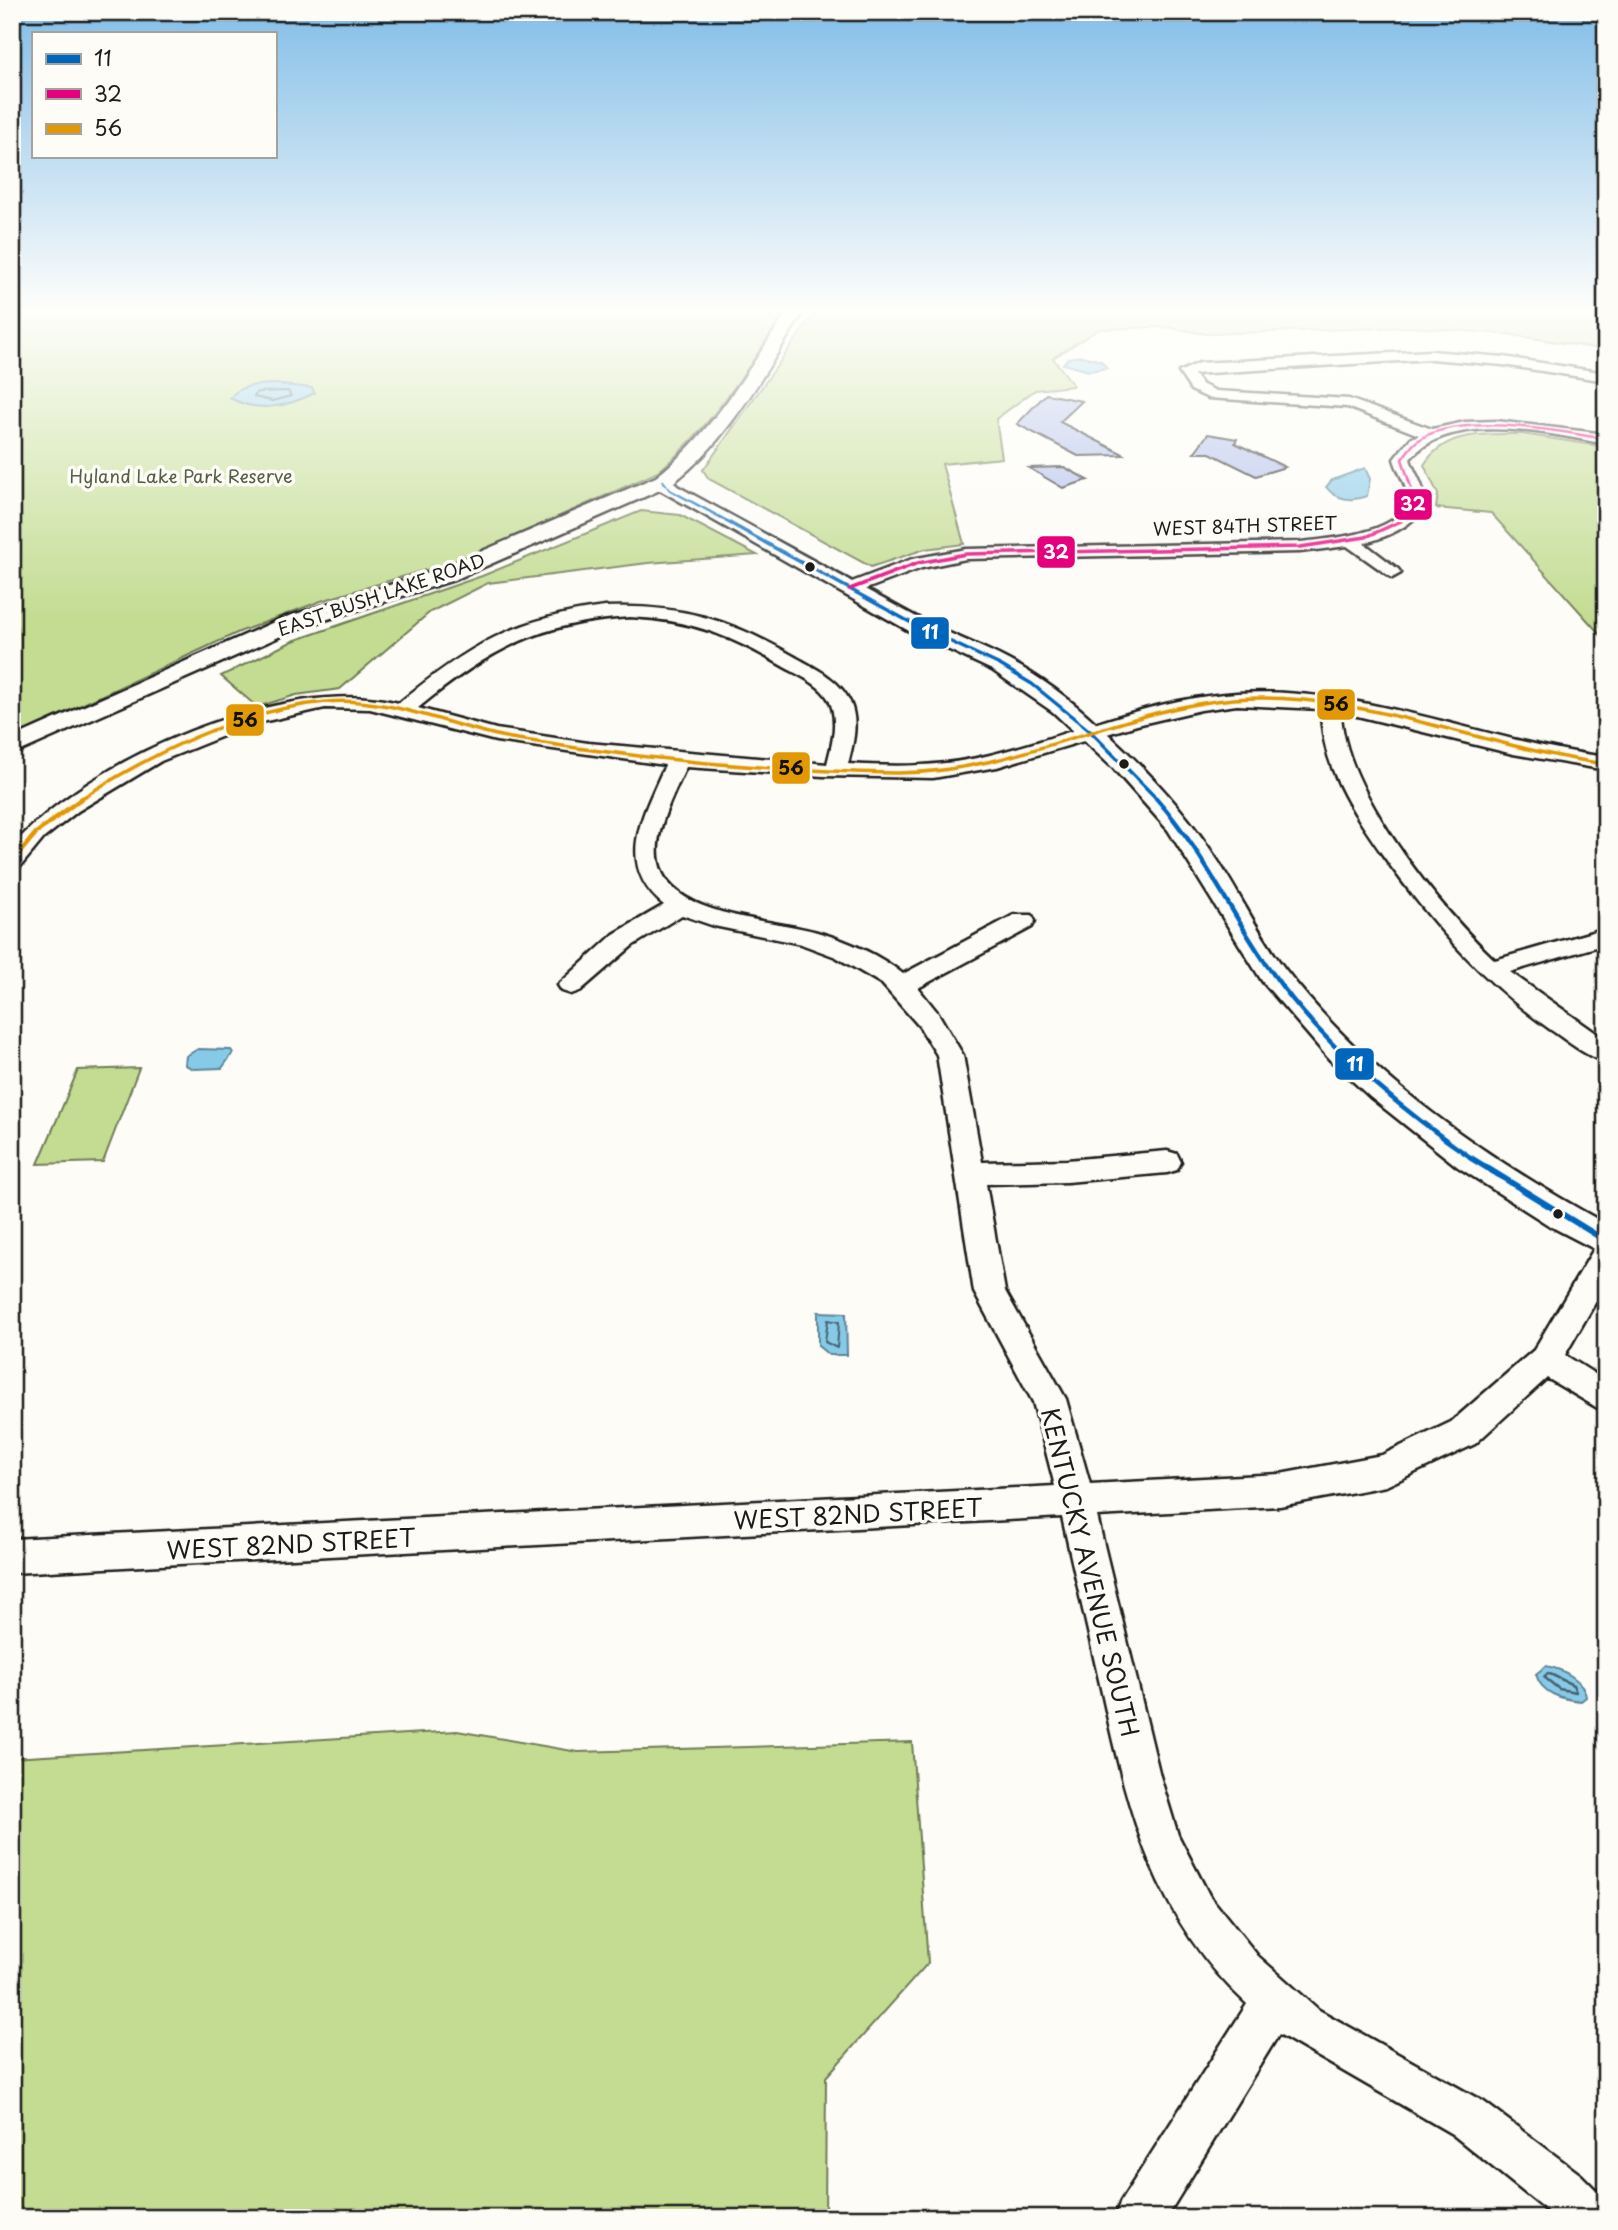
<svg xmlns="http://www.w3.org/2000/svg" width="1618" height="2230" font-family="'Playpen Sans',sans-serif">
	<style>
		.green { fill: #c3dc92; stroke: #707c57; stroke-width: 2 }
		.water { fill: #87cae8; stroke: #5c8496; stroke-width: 2 }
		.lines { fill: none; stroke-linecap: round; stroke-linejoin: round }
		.shore-far1 { stroke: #47626e; stroke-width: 2 }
		.shore { stroke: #47626e; stroke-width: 2.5 }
		.building { fill: #aebcec; stroke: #1c1c1c; stroke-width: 2 }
		.minor-casing { stroke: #1c1c1c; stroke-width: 5 }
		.tertiary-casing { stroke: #1c1c1c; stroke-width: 5 }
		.minor { fill: #fdfcf7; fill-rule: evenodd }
		.tertiary { fill: #fdfcf7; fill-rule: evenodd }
		.bus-1-far3-casing { stroke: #fdfcf7; stroke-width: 5 }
		.bus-1-far2-casing { stroke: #fdfcf7; stroke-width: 7 }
		.bus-1-far1-casing { stroke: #fdfcf7; stroke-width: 9 }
		.bus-1-casing { stroke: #fdfcf7; stroke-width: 11 }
		.bus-2-far1-casing { stroke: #fdfcf7; stroke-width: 5 }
		.bus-2-casing { stroke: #fdfcf7; stroke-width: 7 }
		.bus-3-far1-casing { stroke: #fdfcf7; stroke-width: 7 }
		.bus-3-casing { stroke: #fdfcf7; stroke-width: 9 }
		.bus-1-far3 { stroke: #0065bd; stroke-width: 2.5 }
		.bus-1-far2 { stroke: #0065bd; stroke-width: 3.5 }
		.bus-1-far1 { stroke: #0065bd; stroke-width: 4.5 }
		.bus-1 { stroke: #0065bd; stroke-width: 6 }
		.bus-2-far1 { stroke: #e5007d; stroke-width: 2.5 }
		.bus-2 { stroke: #e5007d; stroke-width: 3.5 }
		.bus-3-far1 { stroke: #e19803; stroke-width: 3.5 }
		.bus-3 { stroke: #e19803; stroke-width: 4.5 }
		.bus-dot { fill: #1c1c1c; stroke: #fdfcf7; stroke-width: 2.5 }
		.labels { text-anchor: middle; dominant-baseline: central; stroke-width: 7; stroke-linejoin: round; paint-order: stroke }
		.far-park-label { font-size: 18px; fill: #565f45; stroke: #fdfcf7 }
		.far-street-label { font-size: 18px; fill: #1c1c1c; stroke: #fdfcf7 }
		.near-street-label { font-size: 24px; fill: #1c1c1c; stroke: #fdfcf7 }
		.line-badge { stroke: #fdfcf7; stroke-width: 2.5 }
		.badge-label { font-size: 19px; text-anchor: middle; font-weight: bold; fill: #fff }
		.pale-badge-label { font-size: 19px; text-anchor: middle; font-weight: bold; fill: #111 }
	</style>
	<rect width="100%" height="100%" fill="#fdfcf7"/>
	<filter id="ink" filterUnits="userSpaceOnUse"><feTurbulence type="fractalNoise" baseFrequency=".0143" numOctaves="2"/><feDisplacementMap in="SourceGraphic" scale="14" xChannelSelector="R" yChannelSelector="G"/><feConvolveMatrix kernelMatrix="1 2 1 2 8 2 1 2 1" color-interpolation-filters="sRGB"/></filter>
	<g filter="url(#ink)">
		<path class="green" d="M12 308H789C750 366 712 426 658 472L466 558 321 601 239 632 12 737Z
			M818 308H1606V350L1507 334 1409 327 1206 334 1166 327 1099 329 1053 358 1074 386 1035 390 996 419 1002 458 942 464 964 544 925 549 871 567 709 479 703 470Z
			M1522 434 1606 447V641L1491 513 1436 508 1438 494 1424 465C1445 430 1485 434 1522 434Z
			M641 511 680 515 757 555 648 563 488 583 430 612 340 689 296 695 257 707 221 676 293 641 482 576Z
			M139 1068 103 1162 38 1164 78 1070Z
			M457 1731 578 1752 912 1742 928 1963 826 2077 825 2218H12V1758Z"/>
		<path class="water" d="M1082 356 1101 361 1107 368 1089 371 1063 364 1068 358Z
			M274 384 312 388 315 393C288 406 259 414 230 398 241 384 257 385 274 384Z
			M1365 468 1370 479 1367 496C1352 502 1336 500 1326 487L1332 480Z
			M198 1049 231 1050 233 1053 222 1068 194 1069 185 1065 186 1056Z
			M818 1312 846 1313 847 1355H829L818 1346Z
			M1546 1666C1562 1669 1585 1680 1586 1697L1581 1701C1562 1699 1541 1694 1536 1674Z"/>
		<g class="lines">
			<path class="shore-far1" d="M288 391 291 396 272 401 254 397 257 392Z
				M828 1320 839 1322 837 1348 825 1342Z"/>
			<path class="shore" d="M1548 1673 1573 1685 1576 1692 1559 1689 1544 1677Z"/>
		</g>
		<path class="building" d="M1046 394 1082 401 1060 422 1125 455 1078 456 1017 424Z
			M1208 434 1237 439 1235 443 1285 467 1256 476 1210 453H1194Z
			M1064 467 1088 480 1063 488 1029 468Z"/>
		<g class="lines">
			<defs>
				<path id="minor" d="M1431 351 1503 357 1606 373V381L1503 365 1431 359 1194 374 1201 384 1216 391 1349 399 1432 429 1465 422 1496 421 1606 434V444C1551 434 1450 410 1410 459 1413 470 1421 480 1423 491 1429 522 1387 537 1364 543L1398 569 1401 573 1392 578 1347 546 1300 552 966 559 922 568 850 595 841 589 844 585 912 559 966 549 1300 542C1326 539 1409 534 1407 495 1406 482 1397 471 1394 459L1410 439 1419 435 1347 407 1208 398 1191 390 1179 372 1199 363Z
					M605 607C681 604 732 620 797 658 817 669 840 680 850 702 859 722 853 744 848 764 897 767 943 767 990 755 1072 735 1152 698 1237 693 1362 685 1482 741 1606 757V770L1513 754 1341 712C1343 789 1439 908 1495 960L1606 928V944L1510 972 1606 1040V1062C1586 1057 1568 1041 1551 1030 1483 982 1433 925 1385 858 1353 812 1321 767 1321 709L1237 705 1201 710 1137 725 997 767 933 778 823 776 686 767C674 794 652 833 659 863 670 918 774 919 817 932 848 941 878 954 903 974L1014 915H1032L1035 921 1032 927 918 988 938 1013 963 1055 982 1162 1067 1160 1167 1151 1177 1154 1181 1162 1177 1170 1167 1173 1067 1182 986 1184 1005 1291 1066 1399 1090 1484 1280 1474 1382 1455 1451 1422 1534 1350 1595 1247 1606 1244V1284L1565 1355 1606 1381V1413L1547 1378 1475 1444 1386 1486 1280 1506 1097 1516 1160 1776 1178 1835 1209 1895 1258 1956 1319 2010 1484 2102 1581 2175 1606 2200V2218H1556L1452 2134 1279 2034 1166 2218H1114L1121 2201 1247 2004C1154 1918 1128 1812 1102 1693 1089 1635 1075 1576 1062 1517L12 1573V1539L1055 1486 1033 1402 974 1292 937 1055 919 1026 882 984 836 957 801 944 714 926 682 915 632 946 580 991 571 994 562 991 558 985 614 934 664 905C613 864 644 813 665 765L496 741 370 709 325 708 253 724 161 761 78 811 44 838 20 867 12 869V847C88 759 284 674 399 703 468 646 515 618 605 607ZM630 617C694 620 731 636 786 668 801 676 821 685 829 700 839 720 832 744 827 764L588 743 496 729 418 708C487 651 539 622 630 617Z"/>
				<path id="tertiary" d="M790 308H806C766 368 732 437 674 482L677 486C759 530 840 576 922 620 950 635 981 645 1010 661 1042 678 1071 700 1098 725 1143 765 1185 810 1218 861 1241 896 1259 935 1285 969 1369 1078 1486 1158 1606 1224V1255L1550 1226 1458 1167 1370 1097 1330 1060 1262 981 1168 830 1113 768 1053 712 992 670 909 631 660 490 454 580 299 628 12 755V738L283 618 438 570 656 477C714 432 749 368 790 308Z"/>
			</defs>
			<use href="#minor" class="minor-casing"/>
			<use href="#tertiary" class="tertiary-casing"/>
			<use href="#minor" class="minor"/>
			<use href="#tertiary" class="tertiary"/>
			<defs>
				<path id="bus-1-far3" d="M663 481 670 490 729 522"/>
				<path id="bus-1-far2" d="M726 521 917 626 1000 665 1032 684 1090 731 1158 800"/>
				<path id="bus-1-far1" d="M1156 798C1203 851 1231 914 1271 971 1323 1046 1399 1108 1473 1159"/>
				<path id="bus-1" d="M1471 1158 1606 1241"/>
				<path id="bus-2-far1" d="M1399 522 1409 513 1415 500 1402 459C1406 454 1411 446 1416 442 1455 411 1559 431 1606 439"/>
				<path id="bus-2" d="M850 589 918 563 966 554 1300 547 1366 537 1401 521"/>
				<path id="bus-3-far1" d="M79 800C152 753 239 710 326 702 390 696 450 727 511 738 638 759 768 771 896 773 1014 774 1118 709 1234 699 1356 689 1484 748 1606 764"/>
				<path id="bus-3" d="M12 862 36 833 82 798"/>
			</defs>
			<use href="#bus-1-far3" class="bus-1-far3-casing"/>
			<use href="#bus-1-far2" class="bus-1-far2-casing"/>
			<use href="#bus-1-far1" class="bus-1-far1-casing"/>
			<use href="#bus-1" class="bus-1-casing"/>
			<use href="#bus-2-far1" class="bus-2-far1-casing"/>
			<use href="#bus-2" class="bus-2-casing"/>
			<use href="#bus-3-far1" class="bus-3-far1-casing"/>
			<use href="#bus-3" class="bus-3-casing"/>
			<use href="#bus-1-far3" class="bus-1-far3"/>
			<use href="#bus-1-far2" class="bus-1-far2"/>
			<use href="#bus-1-far1" class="bus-1-far1"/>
			<use href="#bus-1" class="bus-1"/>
			<use href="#bus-2-far1" class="bus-2-far1"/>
			<use href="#bus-2" class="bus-2"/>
			<use href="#bus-3-far1" class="bus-3-far1"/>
			<use href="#bus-3" class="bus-3"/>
		</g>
	</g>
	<linearGradient id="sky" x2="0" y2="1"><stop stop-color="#81bde8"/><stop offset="0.5" stop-color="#fefefb"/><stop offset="1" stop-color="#fefefb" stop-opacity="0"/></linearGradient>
	<rect width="1618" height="620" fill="url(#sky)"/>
	<g class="bus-dot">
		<circle cx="810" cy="567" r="6"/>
		<circle cx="1124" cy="764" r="6"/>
		<circle cx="1558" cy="1214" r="6"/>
	</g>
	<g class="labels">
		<g class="far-park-label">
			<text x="181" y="475">Hyland Lake Park Reserve</text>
		</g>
		<g class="far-street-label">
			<text transform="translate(1245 525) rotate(-2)">WEST 84TH STREET</text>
			<text transform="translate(381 594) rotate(-19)">EAST BUSH LAKE ROAD</text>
		</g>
		<g class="near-street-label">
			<text transform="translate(858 1513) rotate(-3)">WEST 82ND STREET</text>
			<text transform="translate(291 1543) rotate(-3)">WEST 82ND STREET</text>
			<text transform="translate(1091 1572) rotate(76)">KENTUCKY AVENUE SOUTH</text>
		</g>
	</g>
	<g class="line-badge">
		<rect x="1393" y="488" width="40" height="33" rx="7" fill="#e5007d"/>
		<rect x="1036" y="535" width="40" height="34" rx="7" fill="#e5007d"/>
		<rect x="910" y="616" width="40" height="34" rx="7" fill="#0065bd"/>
		<rect x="1316" y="688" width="40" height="33" rx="7" fill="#e19803"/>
		<rect x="225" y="703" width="40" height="34" rx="7" fill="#e19803"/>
		<rect x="771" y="751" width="40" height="34" rx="7" fill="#e19803"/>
		<rect x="1334" y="1047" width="41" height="34" rx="7" fill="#0065bd"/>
	</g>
	<g class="badge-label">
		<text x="1413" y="511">32</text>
		<text x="1056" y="559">32</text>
		<text x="930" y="639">11</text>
		<text x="1355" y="1071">11</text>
	</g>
	<g class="pale-badge-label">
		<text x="1336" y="711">56</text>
		<text x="245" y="727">56</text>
		<text x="791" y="775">56</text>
	</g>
	<rect width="1618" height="2230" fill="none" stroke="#fdfcf7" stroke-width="42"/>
	<rect x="21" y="21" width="1576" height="2188" fill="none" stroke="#1c1c1c" stroke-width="2.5" filter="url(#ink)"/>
	<rect x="32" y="32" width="245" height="126" fill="#fdfcf7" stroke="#a3a29f" stroke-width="2"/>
	<rect x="46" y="54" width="35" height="10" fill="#0065bd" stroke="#a3a29f" stroke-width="2"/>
	<text x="94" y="66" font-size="21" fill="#1c1c1c">11</text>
	<rect x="46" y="89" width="35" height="10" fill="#e5007d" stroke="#a3a29f" stroke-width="2"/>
	<text x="94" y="102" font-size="21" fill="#1c1c1c">32</text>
	<rect x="46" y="124" width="35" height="10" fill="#e19803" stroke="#a3a29f" stroke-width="2"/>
	<text x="94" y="136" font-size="21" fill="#1c1c1c">56</text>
</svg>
